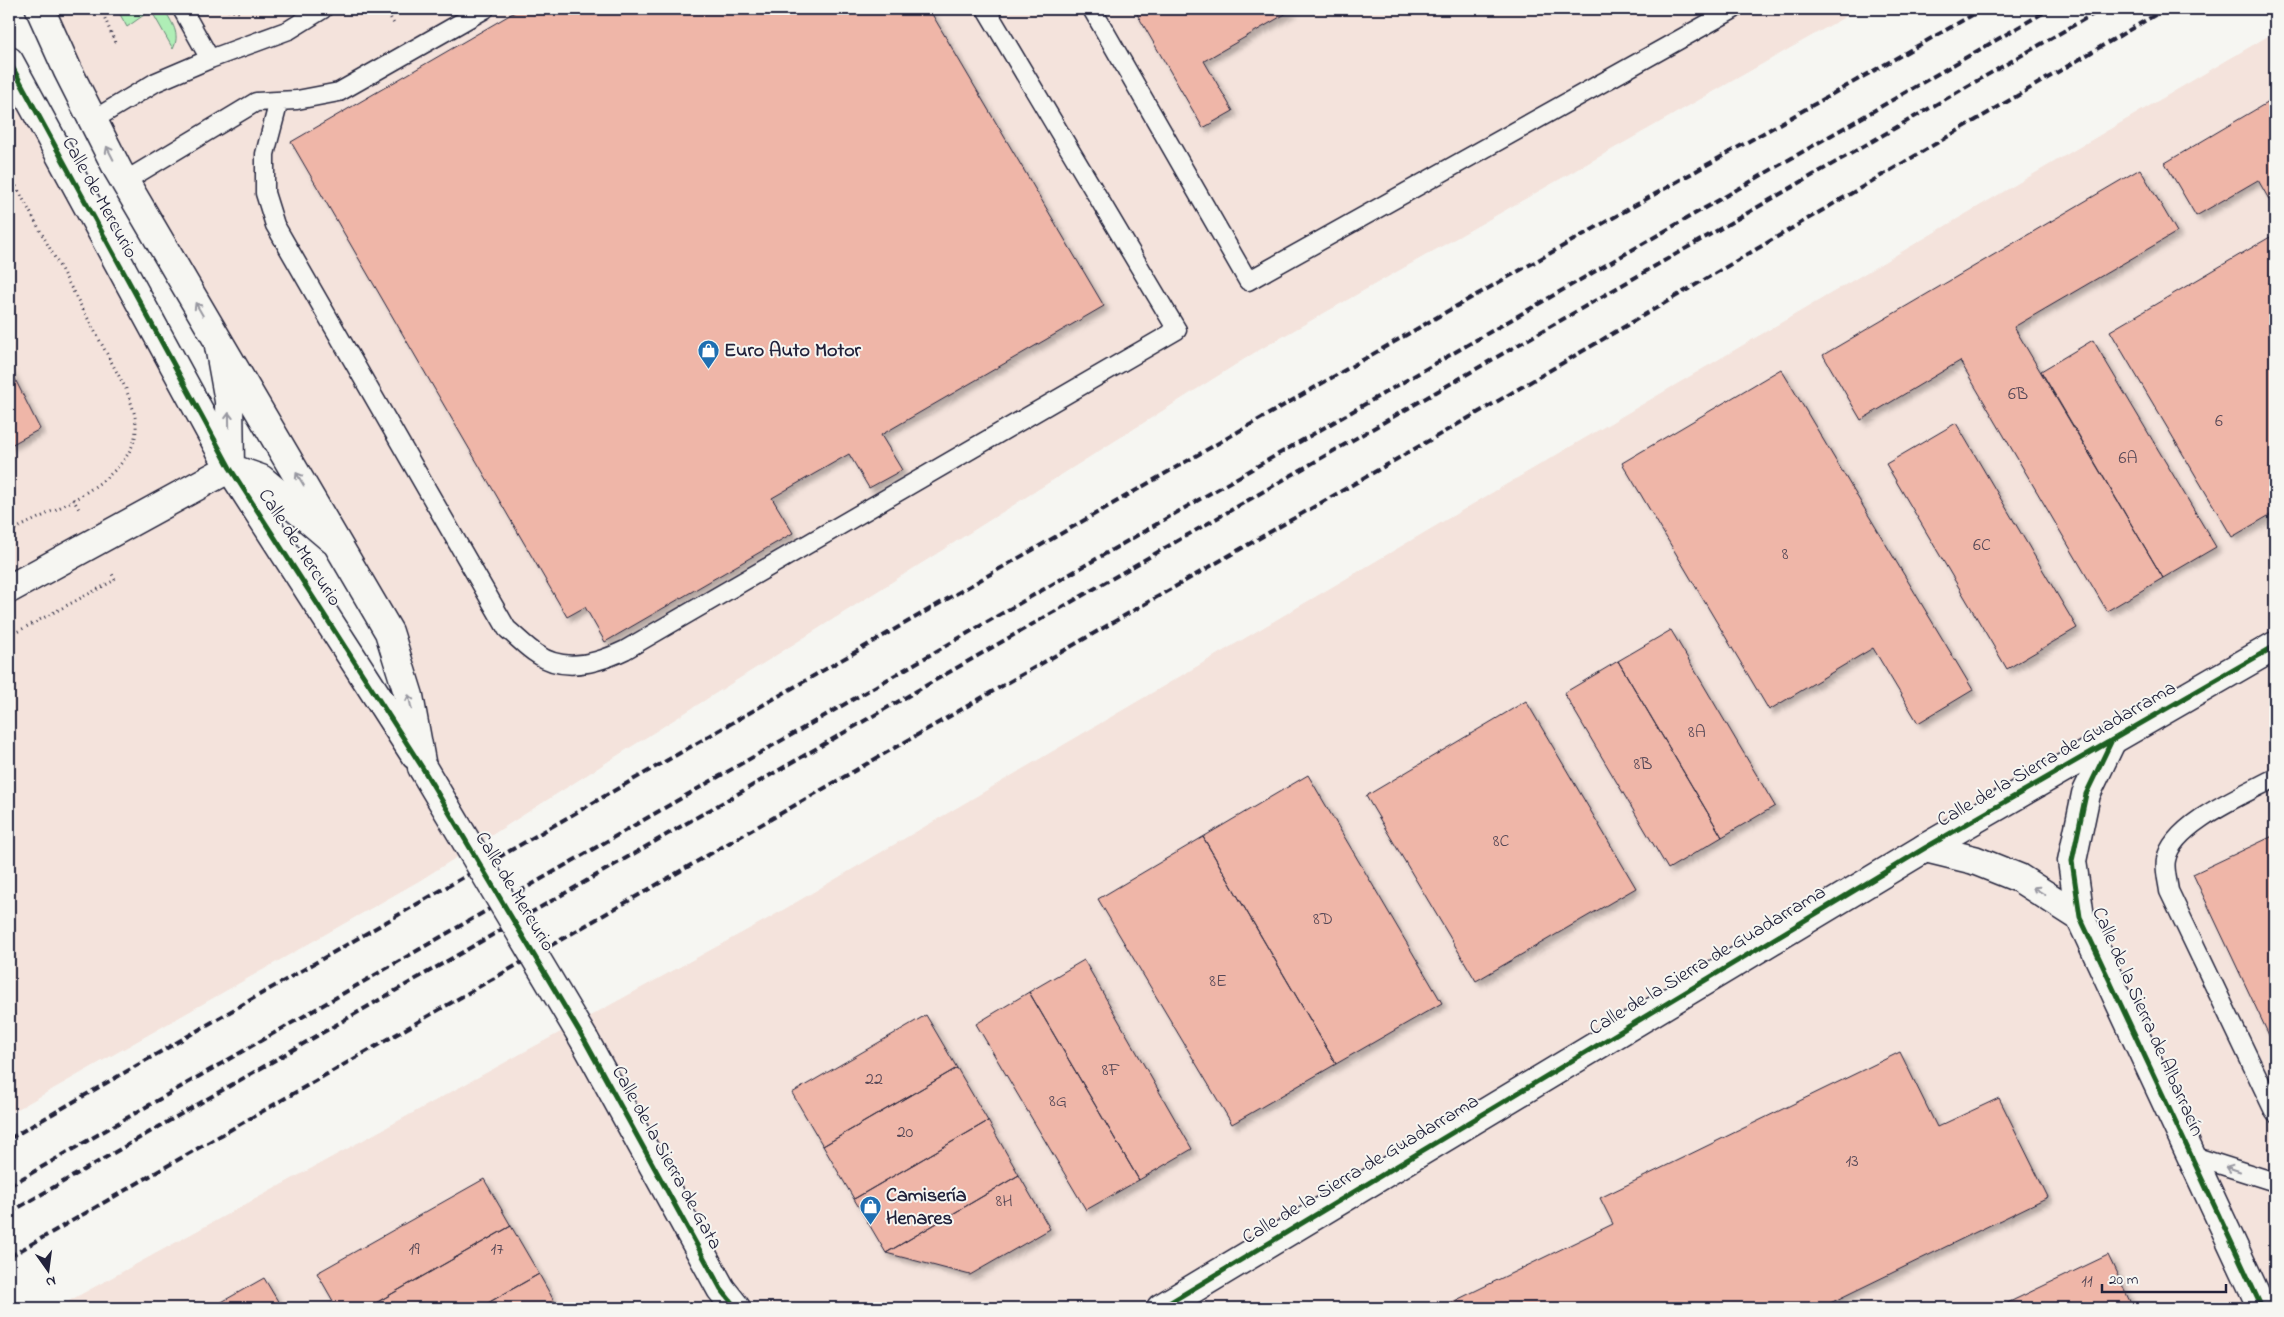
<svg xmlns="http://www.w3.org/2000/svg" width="2284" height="1317" font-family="'Indie Flower',sans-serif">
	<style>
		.built { fill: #f4e3dc }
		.green { fill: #afeeb6; stroke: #688878 }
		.building { fill: #efb6a8; stroke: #22223b; filter: url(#shadow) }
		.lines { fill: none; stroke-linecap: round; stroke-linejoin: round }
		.service-casing { stroke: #22223b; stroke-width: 21 }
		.minor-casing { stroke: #22223b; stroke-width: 31 }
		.tertiary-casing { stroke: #22223b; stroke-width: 31 }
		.path { stroke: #22223b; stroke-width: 3; stroke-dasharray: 1 4; stroke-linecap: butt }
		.service { stroke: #f6f6f2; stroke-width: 18 }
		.minor { stroke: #f6f6f2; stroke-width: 28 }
		.tertiary { stroke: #f6f6f2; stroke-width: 28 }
		.rail { stroke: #22223b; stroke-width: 4; stroke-dasharray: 8 4; stroke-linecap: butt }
		.tertiary-bridge-casing { stroke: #22223b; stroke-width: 31; stroke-linecap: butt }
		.tertiary-bridge { stroke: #f6f6f2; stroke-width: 28 }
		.cycleway-casing { stroke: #f6f6f2; stroke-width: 8 }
		.cycleway { stroke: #1b5e20; stroke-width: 5 }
		.oneway { stroke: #9797a0 }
		.labels { text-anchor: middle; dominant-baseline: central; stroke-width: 4; stroke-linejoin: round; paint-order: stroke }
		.number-label { font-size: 18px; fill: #554756 }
		.street-label { font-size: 20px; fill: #22223b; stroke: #f6f6f2 }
		.poi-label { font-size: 20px; font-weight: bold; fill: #22223b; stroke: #f6f6f2; text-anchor: start }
	</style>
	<defs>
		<filter id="shadow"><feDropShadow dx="4.5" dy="4.5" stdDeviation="2.5" flood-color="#0004"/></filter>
	</defs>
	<rect width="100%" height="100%" fill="#f6f6f2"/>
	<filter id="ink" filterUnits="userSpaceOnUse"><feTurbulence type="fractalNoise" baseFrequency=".02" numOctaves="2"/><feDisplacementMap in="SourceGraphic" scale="10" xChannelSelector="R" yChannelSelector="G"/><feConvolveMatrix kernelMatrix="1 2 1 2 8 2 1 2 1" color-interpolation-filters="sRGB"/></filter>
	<g filter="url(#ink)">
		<path class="built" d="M40 9H1859L1254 353 419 881 9 1114V61L422 765 409 696Z
			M2275 32V1308H56L771 917Z"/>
		<path class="green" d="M117 9H164C172 23 181 34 173 49L151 10 127 27Z"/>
		<path class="building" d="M520 9H929L1104 306 881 435 902 470 869 488 849 454 772 498 793 533 605 642 585 607 567 617 291 142Z
			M1134 9H1294L1204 61 1233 111 1203 128Z
			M2275 98V210L2258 180 2196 216 2165 163Z
			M2140 169 2177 232 2014 327 2163 578 2107 611 1960 361 1861 420 1823 355Z
			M2270 237 2275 246V512L2232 537 2110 331Z
			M2093 340 2216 547 2163 578 2041 371Z
			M9 367 40 429 9 446Z
			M1781 369 1973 690 1918 723 1873 648 1769 710 1622 463Z
			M1956 423 2077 628 2007 669 1886 464Z
			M1671 630 1775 806 1722 837 1618 661Z
			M1618 661 1722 837 1668 869 1564 693Z
			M1526 701 1636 888 1476 981 1366 796Z
			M1308 775 1442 1003 1336 1064 1203 837Z
			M2275 835V1048L2193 874Z
			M1203 837 1336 1064 1232 1124 1098 899Z
			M1084 960 1192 1149 1139 1180 1029 992Z
			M1029 992 1139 1180 1086 1210 976 1024Z
			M926 1015 957 1068 823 1146 792 1093Z
			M1900 1052 1937 1127 1999 1098 2048 1197 1820 1308H1440L1613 1224 1600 1198Z
			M957 1068 988 1121 854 1199 823 1146Z
			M988 1121 1019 1175 886 1253 854 1199Z
			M1019 1175 1050 1229 970 1275 886 1253Z
			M484 1179 511 1226 367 1308H337L317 1273Z
			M511 1226 539 1274 479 1308H367Z
			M2108 1255 2133 1308H1997Z
			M539 1274 558 1308H479Z
			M264 1278 282 1308H211Z"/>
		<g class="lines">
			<defs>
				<path id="service" d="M182 9 210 59
					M1092 9 1248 281 1734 9
					M279 101 265 154V193L275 225 507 629C517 637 526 647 537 654 563 673 598 663 625 650L1177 330 986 9
					M93 120 156 82 210 59 289 30 323 9
					M125 181 256 102 297 100 339 92 485 9
					M2275 778C2245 794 2172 824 2166 860 2164 869 2168 882 2169 891L2275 1113
					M2190 1155 2275 1182"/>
				<path id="minor" d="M219 346 229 401 230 468
					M9 589 230 468 261 479 333 540
					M2112 740 2086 794 2072 861 2080 917 2262 1308
					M1925 848 1974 860 2019 878 2080 917"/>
				<path id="tertiary" d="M40 9 68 71 118 170 389 632 409 696 422 767
					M9 61 230 468 415 755
					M585 1041 721 1289 736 1308
					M1161 1308 1925 848 2275 646"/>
			</defs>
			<use href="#service" class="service-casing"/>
			<use href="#minor" class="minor-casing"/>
			<use href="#tertiary" class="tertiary-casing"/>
			<path class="path" d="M101 9 116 45
				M223 9 242 13
				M386 9 395 26
				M9 173 126 389C131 403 137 416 136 430 133 480 47 513 9 532
				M73 499 80 511
				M9 636 115 580 111 572"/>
			<use href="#service" class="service"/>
			<use href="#minor" class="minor"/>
			<use href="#tertiary" class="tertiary"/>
			<path class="rail" d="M9 1139 1439 316 1983 9
				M9 1186 2050 9
				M9 1213 2102 9
				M9 1257 1491 405 2165 9"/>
			<defs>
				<path id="tertiary-bridge" d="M422 767 585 1041"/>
			</defs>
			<use href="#tertiary-bridge" class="tertiary-bridge-casing"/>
			<use href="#tertiary-bridge" class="tertiary-bridge"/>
			<defs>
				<path id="cycleway" d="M9 61 230 468 422 767 585 1041 721 1289 736 1308
					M2112 740 2086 794 2072 861 2080 917 2262 1308
					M1161 1308 1925 848 2275 646"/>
			</defs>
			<use href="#cycleway" class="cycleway-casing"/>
			<use href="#cycleway" class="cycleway"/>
		</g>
		<defs><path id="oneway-shaft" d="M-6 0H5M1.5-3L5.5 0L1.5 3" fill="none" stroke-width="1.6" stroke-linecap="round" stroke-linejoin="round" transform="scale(1.25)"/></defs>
		<g class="oneway">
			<use href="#oneway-shaft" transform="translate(110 153) rotate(-117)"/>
			<use href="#oneway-shaft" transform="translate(199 309) rotate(-120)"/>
			<use href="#oneway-shaft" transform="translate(229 420) rotate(-91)"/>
			<use href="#oneway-shaft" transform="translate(300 479) rotate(-121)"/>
			<use href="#oneway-shaft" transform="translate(410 702) rotate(-102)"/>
			<use href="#oneway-shaft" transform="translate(2039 891) rotate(-148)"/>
			<use href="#oneway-shaft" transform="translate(2233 1169) rotate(-161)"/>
		</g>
	</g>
	<defs>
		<symbol id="shop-pin" viewBox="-11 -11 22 30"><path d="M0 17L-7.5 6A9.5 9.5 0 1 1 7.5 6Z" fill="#1f6fb2" stroke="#f6f6f2"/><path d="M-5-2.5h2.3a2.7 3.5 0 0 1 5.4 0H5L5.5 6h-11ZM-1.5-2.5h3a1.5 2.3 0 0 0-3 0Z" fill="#fff"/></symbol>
	</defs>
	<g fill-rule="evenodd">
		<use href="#shop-pin" x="696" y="338" width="25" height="34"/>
		<use href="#shop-pin" x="858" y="1194" width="25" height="34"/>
	</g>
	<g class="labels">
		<g class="number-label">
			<text x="2018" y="395">6B</text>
			<text x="2219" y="422">6</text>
			<text x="2128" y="459">6A</text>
			<text x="1982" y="546">6C</text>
			<text x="1785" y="555">8</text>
			<text x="1697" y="733">8A</text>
			<text x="1643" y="765">8B</text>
			<text x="1501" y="842">8C</text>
			<text x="1323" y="920">8D</text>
			<text x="1218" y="982">8E</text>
			<text x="1111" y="1071">8F</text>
			<text x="874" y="1080">22</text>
			<text x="1058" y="1102">8G</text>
			<text x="905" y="1133">20</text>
			<text x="1852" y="1162">13</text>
			<text x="1004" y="1202">8H</text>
			<text x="414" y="1250">19</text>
			<text x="497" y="1250">17</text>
			<text x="2087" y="1282">11</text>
		</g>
		<g class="street-label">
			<text transform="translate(99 198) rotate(61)">Calle de Mercurio</text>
			<text transform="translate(299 548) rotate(57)">Calle de Mercurio</text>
			<text transform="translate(2057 755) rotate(-30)">Calle de la Sierra de Guadarrama</text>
			<text transform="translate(514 892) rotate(59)">Calle de Mercurio</text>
			<text transform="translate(1708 961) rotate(-31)">Calle de la Sierra de Guadarrama</text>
			<text transform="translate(2147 1022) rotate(66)">Calle de la Sierra de Albarracín</text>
			<text transform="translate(666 1158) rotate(61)">Calle de la Sierra de Gata</text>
			<text transform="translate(1361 1170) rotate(-31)">Calle de la Sierra de Guadarrama</text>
		</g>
		<g class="poi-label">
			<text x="724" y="351">Euro Auto Motor</text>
			<text x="886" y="1196">Camisería<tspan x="886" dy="23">Henares</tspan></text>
		</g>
	</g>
	<rect width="2284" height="1317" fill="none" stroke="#f6f6f2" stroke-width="30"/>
	<rect x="15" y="15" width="2254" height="1287" fill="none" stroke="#22223b" stroke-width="2" filter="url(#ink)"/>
	<g transform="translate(48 1270) rotate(166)" stroke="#f6f6f2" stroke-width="4" paint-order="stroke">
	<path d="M0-4L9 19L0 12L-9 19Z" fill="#22223b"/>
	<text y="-8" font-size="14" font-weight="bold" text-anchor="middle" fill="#22223b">N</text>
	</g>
	<path d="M2102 1284v8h124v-8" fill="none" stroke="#22223b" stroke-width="2.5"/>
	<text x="2109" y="1284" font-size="15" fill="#22223b" stroke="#f6f6f2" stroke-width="4" paint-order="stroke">20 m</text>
</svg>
